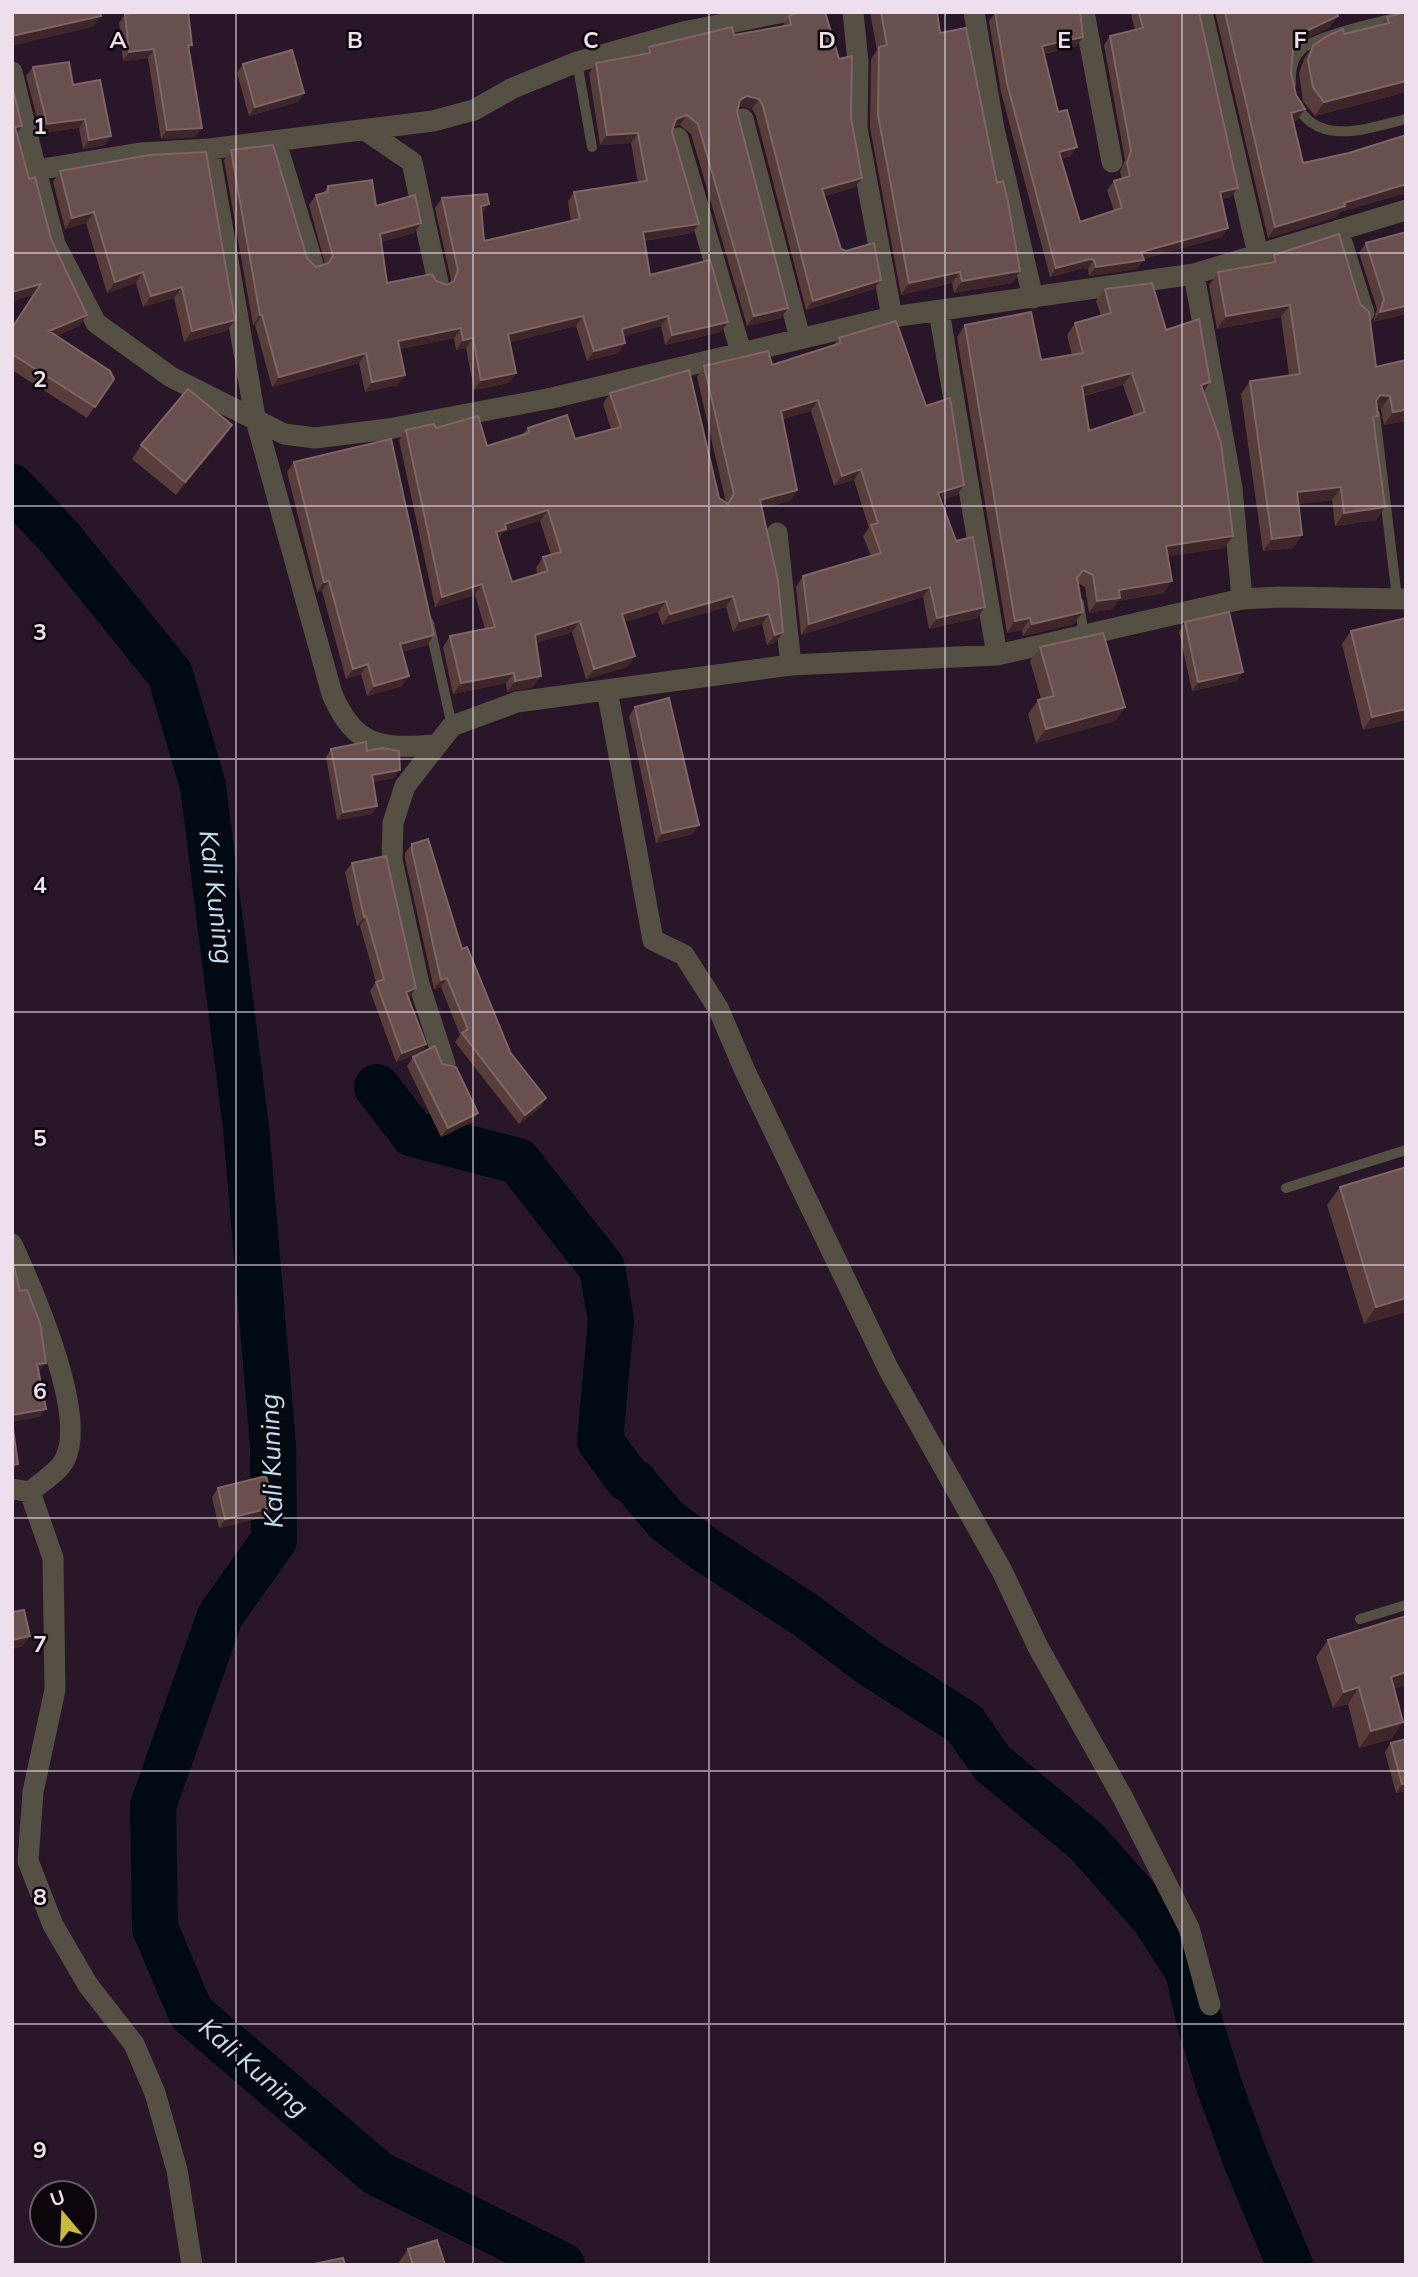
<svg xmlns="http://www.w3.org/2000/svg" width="1418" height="2277" font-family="Mulish,sans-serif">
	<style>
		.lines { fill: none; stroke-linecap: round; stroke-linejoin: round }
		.river { stroke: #000a13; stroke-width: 46 }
		.service { stroke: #564f44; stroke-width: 10 }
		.minor { stroke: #564f44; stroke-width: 21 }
		.wall { fill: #593d3a; fill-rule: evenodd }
		.shaded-wall { fill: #3f262b }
		.building { fill: #694f4d; stroke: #7e6666; stroke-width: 2; fill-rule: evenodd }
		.grid { fill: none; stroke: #ede0ec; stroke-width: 2; stroke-opacity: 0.55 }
		.labels { text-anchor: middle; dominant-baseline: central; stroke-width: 5; stroke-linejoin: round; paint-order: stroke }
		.water-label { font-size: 26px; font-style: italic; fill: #bae2f4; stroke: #0c050c }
		.grid-label { font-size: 23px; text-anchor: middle; font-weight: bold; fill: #ede0ec; stroke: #0c050c; stroke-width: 5; stroke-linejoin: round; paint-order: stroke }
	</style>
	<rect width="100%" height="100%" fill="#291628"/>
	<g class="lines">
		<path class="river" d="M12 487 60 538 170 674 203 786 246 1128 273 1445 274 1540 220 1616 153 1806 155 1928 191 2013 377 2173 562 2265
			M377 1087 413 1134 518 1161 602 1268 611 1320 600 1441 628 1479 634 1482 666 1520 706 1550 807 1616 868 1662 965 1724 992 1763 1087 1842 1154 1918 1188 1971 1200 2024 1221 2091 1246 2160 1290 2265"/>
		<path class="service" d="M577 62 592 147
			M1291 84C1290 71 1292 58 1302 49 1320 34 1381 22 1406 15
			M1296 103C1316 148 1369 128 1406 119
			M1375 414 1397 598
			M1079 603 1084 636
			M429 623 452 726
			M1286 1188 1406 1150
			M1360 1619 1406 1605"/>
		<path class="minor" d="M853 12 858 62 857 128 892 317
			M974 12 994 129 1033 298
			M1084 12 1112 162
			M1202 12 1258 254
			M12 72 36 170 140 153 209 149 433 121 474 110 513 88 577 62 683 32 784 12
			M743 119 800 338
			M365 130 412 162 438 282
			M678 138 741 352
			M276 142 313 264
			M209 149 255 417 332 694C355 747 380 749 435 745
			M36 170 55 244 96 323 171 377 284 434 315 438 388 429 552 398 892 317 1194 274 1406 210
			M1338 230 1364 313
			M1194 274 1232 488 1242 599
			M939 311 997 655
			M777 533 791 665
			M607 690 653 940 684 955 718 1008 745 1071 889 1370 1002 1571 1038 1647 1123 1798 1189 1928 1210 2005
			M445 1064 419 984 392 860 393 823 405 786 452 726 517 702 791 665 997 655 1242 599 1280 597 1406 599
			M12 1244C32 1288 88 1414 65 1459 60 1471 40 1483 30 1492
			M12 1489 30 1492 53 1558 55 1690 33 1792 28 1861 53 1925 88 1985 134 2044 155 2093 177 2170 192 2265"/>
	</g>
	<path class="wall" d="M870 12H937L940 33 997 183 1020 271 1012 283 954 293 952 283 901 295 870 127 871 59 877 50Z
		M996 12 1077 46 1044 54 1058 112 1071 156 1061 159 1080 222 1114 211 1107 190 1114 181 1122 178 1120 172 1125 160 1104 45 1110 36 1135 30 1131 14 1133 12H1199L1231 197 1221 199 1228 228 1222 237 1143 259 1137 269 1089 276 1088 269 1083 268 1050 277 1001 92 989 21Z
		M1215 12H1337L1330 27 1299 42 1293 50 1291 73 1296 95 1305 109 1297 120 1293 121 1303 163 1349 153 1406 135V193L1340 212 1337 217 1268 238Z
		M1406 12V92L1315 116 1303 101 1299 73 1304 59 1313 46 1344 34 1381 25 1387 17Z
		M125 14 192 45 189 49 202 128 195 137 161 139 148 58 123 61 119 23Z
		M789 16 851 118 862 178 855 187 825 196 841 249 874 289 806 310 756 116 752 109 740 106 739 107 737 112 788 308 781 318 747 326 691 134 680 125 673 127 672 131 692 233 644 241 650 275 721 332 665 345 661 326 624 336 625 343 618 353 587 361 576 326 510 342 516 373 509 383 474 390 466 348 456 350 454 338 400 349 398 385 365 392 359 363 272 387 255 325H253L224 160 231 150 307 258 316 267 325 264 309 205 316 195 323 193 328 186 376 206 414 233 381 242 387 283 436 281 447 285 450 284 451 280 435 208 442 198 489 204 482 214 484 241 571 221 568 202 574 192 638 183 631 143 600 145 589 73 596 63 644 54 649 47 782 27Z
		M243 64 304 93 298 102 249 116 237 73Z
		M33 67 73 85 105 145 83 149 79 128 41 133 26 76Z
		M12 86 22 126 17 134 29 179 51 239 87 315 79 326 56 336 114 379 87 418 12 370V328L33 295 12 301Z
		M60 171 227 331 184 342 174 298 143 307 136 283 107 293 86 223 65 229 53 182Z
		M1366 243 1406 314 1373 322 1377 309 1359 253Z
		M1274 255 1376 367 1406 360V421L1384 425 1381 409 1377 408 1374 421 1385 507 1376 520 1335 526 1332 500 1298 504 1302 535 1293 548 1263 551 1241 394 1250 381 1289 375 1281 317 1217 329 1209 285 1218 272 1268 263Z
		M1105 289 1166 330 1203 391 1224 548 1168 556 1164 593 1118 601 1112 609 1089 613 1085 587 1078 583 1074 624 1023 636 1022 630 1007 633 957 337 965 325 1041 360 1072 355 1067 335 1075 323 1101 316 1096 301ZM1123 385 1134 416 1089 431 1084 396Z
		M839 338 957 495 941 500 977 618 929 629 923 597 801 635 796 587 803 576 871 556 863 536 869 528 854 480 834 486 811 411 783 419 797 490 790 501 761 508 783 632 775 643 767 645 762 624 733 632 726 607 662 625 658 612 624 622 635 656 627 667 586 679 572 632 536 643 541 676 533 687 507 692 506 683 453 694 443 647 450 636 485 629 475 595 435 607 399 440 406 430 436 428 487 446 523 434 528 428 575 439 611 429 603 404 610 393 719 498 726 503 697 377 704 366 772 365 834 345ZM540 521 551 555 543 557 536 568 538 574 512 582 498 540 503 532Z
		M232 425 223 439 176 495 132 459 141 445Z
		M294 462 427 645 402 652V686L367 696 361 674 346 679 322 591 317 592 287 472Z
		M1406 618V720L1363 730 1342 644 1351 631Z
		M1185 622 1237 681 1192 691 1179 632Z
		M1040 647 1125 707 1115 721 1036 743 1028 714 1038 700 1041 699 1030 661Z
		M635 707 693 834 656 843 629 716Z
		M331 749 367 751 394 778 373 782 377 806 372 814 337 820 326 757Z
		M412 844 510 1052 546 1098 540 1108 519 1124 455 1042 460 1035 441 987 434 989 405 859V853Z
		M352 863 410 997 409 998 426 1044 420 1053 442 1064 478 1113 472 1122 441 1137 407 1066 413 1057 420 1053 396 1062 370 991 376 982 360 926H357L345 872Z
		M1406 1167V1312L1364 1324 1327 1205 1340 1187Z
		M218 1488 274 1507 268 1516 219 1528 212 1497Z
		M1328 1640 1394 1689 1403 1722 1391 1739 1359 1748 1348 1704 1333 1708 1316 1657Z
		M1406 1739V1791L1396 1793 1385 1752 1391 1743Z
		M408 2249 445 2265H397Z"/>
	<path class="shaded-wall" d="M101 16 93 27 12 46V36Z
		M1338 16 1330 27 1299 42 1306 31Z
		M1083 37 1077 46 1036 55 1042 46Z
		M154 49 148 58 123 61 129 52Z
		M1406 81V92L1315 116 1324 102Z
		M304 93 298 102 249 116 255 107Z
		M747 96 759 99 752 109 740 106 733 110 740 100Z
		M1305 109 1297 120 1284 124 1291 113Z
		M687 115 680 125 669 129 676 119Z
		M85 119 79 128 41 133 47 124Z
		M22 126 14 137 15 127Z
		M202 128 195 137 161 139 167 130Z
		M638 133 631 143 600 145 607 135Z
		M111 136 105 145 83 149 89 140Z
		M1077 147 1071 156 1053 161 1059 152Z
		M862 178 855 187 816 199 822 189Z
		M1406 184V193L1340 212 1337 217 1268 238 1275 227 1344 203Z
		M1238 188 1231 197 1213 201 1220 192Z
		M489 204 482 214 481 206Z
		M94 212 86 223 65 229 72 218Z
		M421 223 414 233 373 244 380 234Z
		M699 224 692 233 636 242 643 232Z
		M1228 228 1222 237 1135 261 1144 260 1137 269 1089 276 1096 267 1141 252Z
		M1090 259 1094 260 1088 269 1083 268 1050 277 1056 268Z
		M1020 271 1012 283 954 293 962 281Z
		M143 272 136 283 107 293 115 282Z
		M960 272 952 283 901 295 909 283Z
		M881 280 874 289 806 310 813 301Z
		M41 284 33 295 12 301V292Z
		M182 287 174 298 143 307 151 296Z
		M1290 305 1281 317 1217 329 1226 316Z
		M1406 306V314L1373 322 1380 312Z
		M788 308 781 318 747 326 754 316Z
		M87 315 79 326 41 342 49 331Z
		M260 315H262L255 325H253Z
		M583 316 576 326 501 344 508 334Z
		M668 316 661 326 615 339 622 329Z
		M235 320 227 331 184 342 192 331Z
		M728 322 721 332 665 345 672 335Z
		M461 328 454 338 391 351 398 341Z
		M473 338 466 348 456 350 463 340Z
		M625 343 618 353 587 361 594 351Z
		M366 353 359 363 272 387 279 377Z
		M516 373 509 383 474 390 481 380Z
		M1132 373 1123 385 1074 398 1082 386Z
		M405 375 398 385 365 392 372 382Z
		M1210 382 1202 394 1201 385Z
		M1380 395 1390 396 1381 409 1371 407Z
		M818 400 811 411 773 422 781 411Z
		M1406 410V421L1384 425 1393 412Z
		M232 425 223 439 176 495 185 482Z
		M861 469 854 480 834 486 842 476Z
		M964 485 957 495 931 504 938 493Z
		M1341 487 1332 500 1288 505 1297 492Z
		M797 490 790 501 752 511 760 500Z
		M1385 507 1376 520 1335 526 1344 513Z
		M548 510 540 521 503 532 499 539 496 532 505 524Z
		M1302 535 1293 548 1263 551 1272 539Z
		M1233 536 1224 548 1158 558 1166 546Z
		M329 581 322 591 317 592 324 582Z
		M1172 581 1164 593 1118 601 1112 609 1089 613 1097 601 1119 590Z
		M482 584 475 595 435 607 442 597Z
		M930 587 923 597 801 635 809 624Z
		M733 596 726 607 662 625 670 614Z
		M666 601 658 612 615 625 622 614Z
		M985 607 977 618 929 629 937 618Z
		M1083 612 1074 624 1023 636 1032 624Z
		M769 614 762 624 733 632 740 621Z
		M1030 618 1022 630 1007 633 1015 621Z
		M580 621 572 632 527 646 535 635Z
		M783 632 775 643 767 645 775 635Z
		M434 635 427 645 393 654 400 644Z
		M635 656 627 667 586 679 594 669Z
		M368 664 361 674 346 679 353 669Z
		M1243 672 1237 681 1192 691 1198 682Z
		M514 673 506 683 453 694 461 683Z
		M409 676 402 686 367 696 374 686Z
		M541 676 533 687 507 692 515 681Z
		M1125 707 1115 721 1036 743 1046 729Z
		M1406 709V720L1363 730 1372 717Z
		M400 770 394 778 366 783 372 775Z
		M377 806 372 814 337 820 343 812Z
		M699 825 693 834 656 843 662 833Z
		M366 916 360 926H357L364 917Z
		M447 978 441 987 434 989 441 980Z
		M416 988 410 997 400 1001 406 992Z
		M426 1044 420 1053 396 1062 402 1053Z
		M546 1098 540 1108 519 1124 525 1115Z
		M478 1113 472 1122 441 1137 448 1128Z
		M1406 1298V1312L1364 1324 1376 1307Z
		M46 1363 40 1371 31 1373 37 1364Z
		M46 1409 40 1417 12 1422V1415Z
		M18 1464 12 1473V1465Z
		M274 1507 268 1516 219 1528 225 1519Z
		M30 1636 22 1647 12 1649V1640Z
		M1406 1672V1685L1379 1694 1391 1677Z
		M1359 1687 1348 1704 1333 1708 1344 1692Z
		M1403 1722 1391 1739 1359 1748 1371 1731Z
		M1406 1783V1791L1396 1793 1402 1784Z"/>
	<path class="building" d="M12 12H100L101 16 12 36Z
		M140 12H188L192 45H188L202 128 167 130 154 49 129 52 125 14Z
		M797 12H825L839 59 852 56 851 118 862 178 822 189 841 249 846 251 874 243 881 280 813 301 763 106 759 99 747 96 740 100 737 112 788 308 754 316 698 124 687 115 676 119 672 131 699 224 643 232 650 275 710 260 728 322 672 335 668 316 622 329 625 343 594 351 583 316 508 334 516 373 481 380 473 338 463 340 461 328 398 341 405 375 372 382 366 353 279 377 262 315H260L231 150 273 145 307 258 316 267 329 263 333 256 316 195 328 192V186L372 180 376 206 415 195 421 223 380 234 387 283 432 274 436 281 447 285 454 281 458 270 442 198 487 194 489 204 481 206 484 241 580 219 574 192 647 181 638 133 607 135 596 63 650 53 649 47 732 27 734 35 791 25 789 16Z
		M881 12H937L940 33 966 28 997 183 1003 181 1008 202 1020 271 962 281 960 272 909 283 878 115 879 47 887 45Z
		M995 12H1080L1083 37 1042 46 1058 112 1067 110 1077 147 1059 152 1080 222 1122 208 1114 181 1130 176 1127 163 1131 151 1110 36 1143 28 1139 12H1199L1238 188 1220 192 1228 228 1141 252 1144 260 1096 267 1094 260 1090 259 1056 268 1007 83Z
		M1225 12H1337L1338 16 1306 31 1293 49 1291 73 1296 95 1305 109 1291 113 1303 163 1349 153 1406 135V184L1344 203 1345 206 1275 227Z
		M1406 12V81L1324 102 1313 87 1308 60 1313 46 1327 36 1343 29 1344 34 1389 23 1387 17Z
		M292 50 304 93 255 107 243 64Z
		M69 62 73 85 100 80 111 136 89 140 85 119 47 124 33 67Z
		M12 86 22 126 15 127 29 179 35 177 51 239 87 315 49 331 110 371 114 379 95 407 12 354V328L41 284 12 292Z
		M206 152 235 320 192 331 182 287 151 296 143 272 115 282 94 212 72 218 60 171 149 155Z
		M1406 232V306L1380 312 1384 299 1366 243Z
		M1339 234 1360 304 1369 312 1376 367 1406 360V410L1393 412 1390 396 1380 395 1376 401 1378 416 1373 417 1385 507 1344 513 1341 487 1297 492 1302 535 1272 539 1250 381 1300 374 1290 305 1226 316 1218 272 1275 262 1274 255Z
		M1152 283 1166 330 1199 319 1210 382 1201 385 1221 443 1233 536 1166 546 1172 581 1119 590 1120 598 1097 601 1093 575 1083 570 1077 578 1083 612 1032 624 1030 618 1015 621 965 325 1031 312 1041 360 1083 353 1075 323 1111 313 1105 289ZM1132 373 1145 412 1089 431 1082 386Z
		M896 321 926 406 950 398 964 485 938 493 956 541 973 537 985 607 937 618 930 587 809 624 803 576 881 553 871 525 878 523 861 469 842 476 818 400 781 411 797 490 760 500 778 581 783 632 775 635 769 614 740 621 733 596 670 614 666 601 622 614 635 656 594 669 580 621 535 635 541 676 515 681 514 673 461 683 450 636 495 627 482 584 442 597 406 430 434 424 436 428 478 416 487 446 529 433 528 428 567 415 575 439 621 427 610 393 689 370 719 498 728 504 734 494 704 366 768 351 772 365 841 343 839 338ZM548 510 561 552 543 557 548 571 512 582 496 532 506 529 505 524Z
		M188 389 232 425 185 482 141 445Z
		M391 439 434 635 400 644 409 676 374 686 368 664 353 669 329 581 324 582 294 462Z
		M1229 612 1243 672 1198 682 1185 622Z
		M1406 618V709L1372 717 1351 631Z
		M1103 633 1125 707 1046 729 1038 700 1054 696 1040 647Z
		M669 698 699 825 662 833 635 707Z
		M366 742 367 751 383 748 399 751 400 770 372 775 377 806 343 812 331 749Z
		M428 839 462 949 467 947 510 1052 546 1098 525 1115 462 1033 468 1029 447 978 441 980 412 850V844Z
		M386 856 416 988 406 992 426 1044 402 1053 376 982 384 979 366 916 364 917 352 863Z
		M435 1046 442 1064 456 1067 478 1113 448 1128 413 1057Z
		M1406 1167V1298L1376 1307 1340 1187Z
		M12 1259 20 1291 27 1290 40 1323 46 1363 37 1364 46 1409 12 1415Z
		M12 1422 18 1464 12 1465Z
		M266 1476 274 1507 225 1519 218 1488Z
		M24 1610 30 1636 12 1640V1612Z
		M1406 1616V1672L1391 1677 1403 1722 1371 1731 1359 1687 1344 1692 1328 1640Z
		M1406 1739V1783L1402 1784 1391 1743Z
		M437 2240 445 2265H413L408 2249Z
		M343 2258 345 2265H309Z"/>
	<path class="grid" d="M236 12V2265M473 12V2265M709 12V2265M945 12V2265M1182 12V2265M12 253H1406M12 506H1406M12 759H1406M12 1012H1406M12 1265H1406M12 1518H1406M12 1771H1406M12 2024H1406"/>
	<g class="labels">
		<g class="water-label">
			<text transform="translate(217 897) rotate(83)">Kali Kuning</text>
			<text transform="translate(271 1461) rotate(-92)">Kali Kuning</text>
			<text transform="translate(254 2067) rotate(41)">Kali Kuning</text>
		</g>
	</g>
	<g class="grid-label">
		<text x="118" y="48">A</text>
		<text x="355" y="48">B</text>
		<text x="591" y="48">C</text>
		<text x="827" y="48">D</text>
		<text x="1064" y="48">E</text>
		<text x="1300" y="48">F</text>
		<text x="40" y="134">1</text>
		<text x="40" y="387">2</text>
		<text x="40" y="640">3</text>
		<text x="40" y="893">4</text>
		<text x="40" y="1146">5</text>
		<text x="40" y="1399">6</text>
		<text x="40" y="1652">7</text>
		<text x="40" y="1905">8</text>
		<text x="40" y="2158">9</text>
	</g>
	<rect width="1418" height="2277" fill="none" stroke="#ede0ec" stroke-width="28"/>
	<g transform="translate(63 2214) rotate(341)"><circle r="33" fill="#0c050c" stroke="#665d66" stroke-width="2"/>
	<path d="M0-5L12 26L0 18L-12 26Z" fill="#c7bb3b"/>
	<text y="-10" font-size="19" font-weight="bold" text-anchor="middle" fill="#ede0ec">U</text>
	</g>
</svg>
